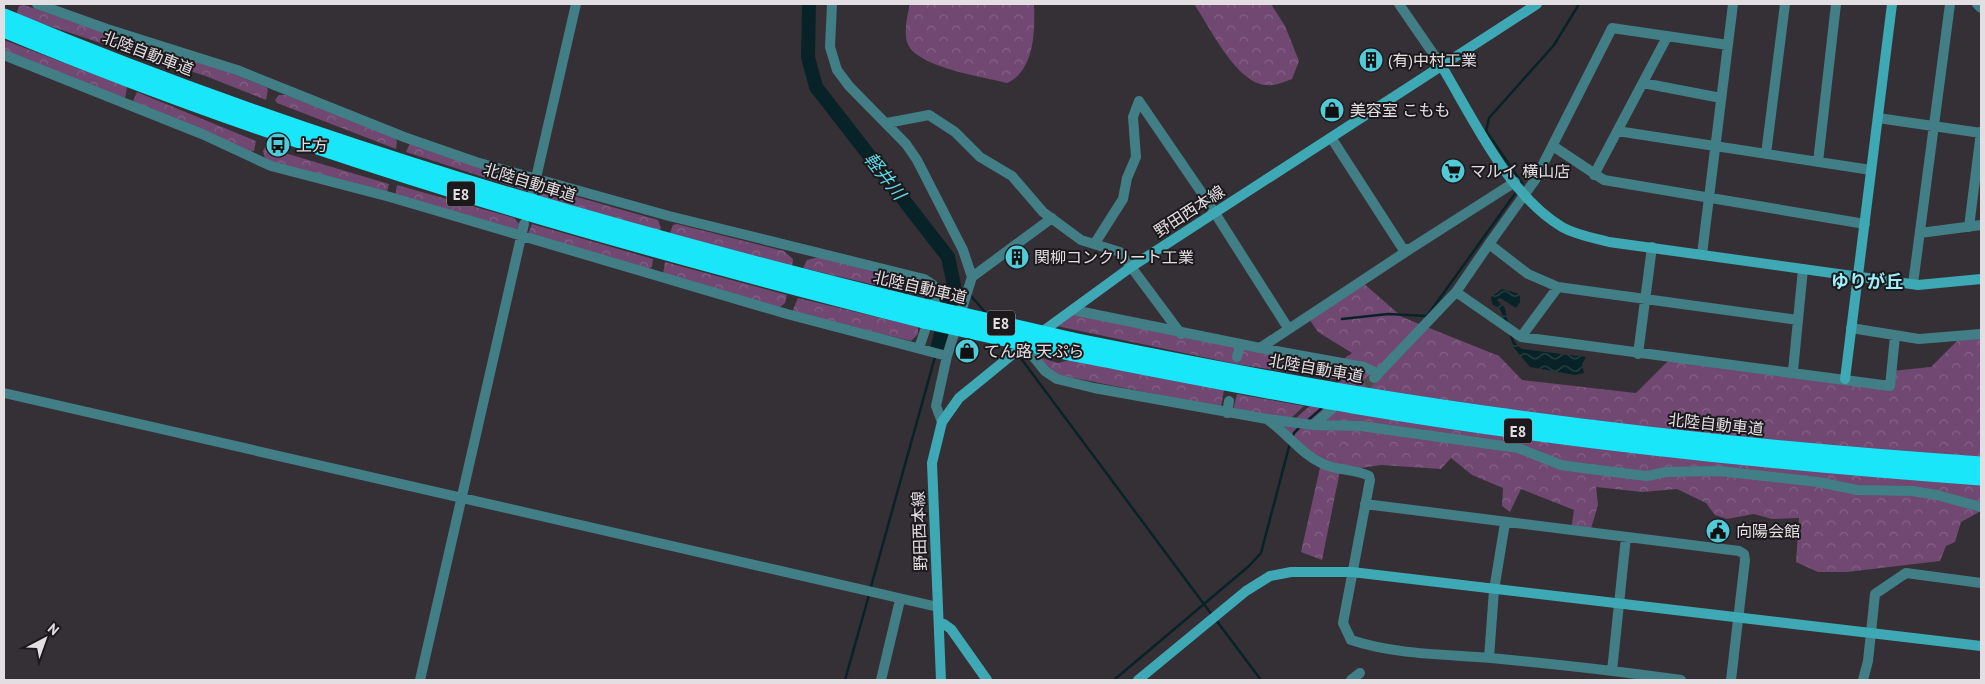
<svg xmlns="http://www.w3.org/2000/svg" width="1985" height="684" font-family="'PT Sans','Noto Sans JP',sans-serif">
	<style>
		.forest { fill: url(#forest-crowns) }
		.water { fill: url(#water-waves) }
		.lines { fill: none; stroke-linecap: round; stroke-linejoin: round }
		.stream { stroke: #082327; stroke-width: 2.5 }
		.river { stroke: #082327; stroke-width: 14 }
		.street-tunnel { stroke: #4f4a4f; stroke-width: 10; stroke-dasharray: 10 5; stroke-linecap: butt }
		.street { stroke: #417e85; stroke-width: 10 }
		.secondary { stroke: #3ea8b4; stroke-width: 10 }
		.highway { stroke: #1ae6f9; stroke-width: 15 }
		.highway-bridge { stroke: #1ae6f9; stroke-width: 15 }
		.labels { text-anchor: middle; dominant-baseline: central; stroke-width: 4; stroke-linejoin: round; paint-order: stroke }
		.shield { fill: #1b191b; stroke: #a6a3a6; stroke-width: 1 }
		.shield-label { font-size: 15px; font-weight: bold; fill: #e2dee2 }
		.street-label { font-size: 16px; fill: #e2dee2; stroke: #1b191b }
		.poi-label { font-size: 16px; fill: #e2dee2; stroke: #1b191b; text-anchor: start }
		.water-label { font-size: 18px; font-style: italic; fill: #5ddae9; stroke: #1b191b }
		.neighbourhood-label { font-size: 18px; font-weight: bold; fill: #9eeff9; stroke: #1b191b }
	</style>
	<defs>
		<pattern id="forest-crowns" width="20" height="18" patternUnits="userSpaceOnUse" patternTransform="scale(1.25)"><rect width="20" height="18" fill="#704871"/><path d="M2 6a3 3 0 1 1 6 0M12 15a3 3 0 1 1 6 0" fill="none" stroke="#846285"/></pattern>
		<pattern id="water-waves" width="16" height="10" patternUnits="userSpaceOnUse" patternTransform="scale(1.25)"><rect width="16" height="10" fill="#082327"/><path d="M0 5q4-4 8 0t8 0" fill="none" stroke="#2c4246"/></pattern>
	</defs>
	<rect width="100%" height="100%" fill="#353035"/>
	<path class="forest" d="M910 4H1034C1035 30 1035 71 1007 83 984 77 914 67 907 42 904 30 907 16 910 4Z
		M1194 4H1271L1285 26 1299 61 1292 79C1284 82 1275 86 1266 85 1236 83 1210 27 1194 4Z
		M24 5 133 42 135 46 131 53 16 15 19 6Z
		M4 40 127 87 125 99 7 53 4 48Z
		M148 48 220 69 266 87 268 90 266 100 203 75 142 57 144 49Z
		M137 92 256 141 254 151 249 152 137 104 133 101Z
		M279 95H286L395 138 397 141 396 149 277 103 275 100Z
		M410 143 521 179 529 185 526 191 406 152Z
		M266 145 278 151 389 184 387 193 286 167 265 159 263 151Z
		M397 185 514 218 519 224 517 231 395 196Z
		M542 187 658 220 661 228 659 231 539 196Z
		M532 224 653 259 652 267 647 269 528 234Z
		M677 224 784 251 793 259 792 267 670 233 673 225Z
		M819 257 923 285 927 291 925 297 803 268 807 260Z
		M665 262 787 295 785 303 779 308 663 274Z
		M1361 281 1402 317 1499 356 1522 380 1636 393 1671 358 1889 386 1891 371 1931 367 1961 337 1981 334V511L1961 522 1955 542 1946 546 1940 561 1847 572H1818L1796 562 1799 518 1772 519 1754 514 1727 519 1715 515 1706 503 1677 489 1642 492 1596 487 1598 505 1590 532 1571 530 1574 510 1521 489 1510 512 1502 506 1503 488 1472 475 1451 458 1441 469 1381 465 1340 471 1322 560 1301 552 1321 463 1282 430 1340 380 1236 364 1052 325 1073 310 1339 362 1352 353 1318 332 1307 316Z
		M798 298 918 327V334L911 341 792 312Z
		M1039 357 1058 363 1073 359 1224 390 1221 407 1059 375 1046 367Z
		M1237 394 1304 406 1290 419 1233 410Z"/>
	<path class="water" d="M1502 289 1520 294V302L1516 308 1500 298 1497 300C1499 303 1505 306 1505 309 1508 319 1510 342 1522 349L1586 357 1582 364 1584 373 1575 375 1530 367 1514 348 1500 309 1492 304 1491 297Z"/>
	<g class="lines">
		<path class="stream" d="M1520 186 1522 183 1486 131 1489 118 1554 45 1579 4
			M954 285 966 291
			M970 295 986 313
			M1342 319 1388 314 1427 316 1517 191
			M1017 353 1212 615
			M1306 422 1323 407
			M1292 438 1294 433 1300 427
			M870 590 935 357
			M1216 620 1261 680
			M845 680 869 595
			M1114 680 1249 566 1261 553 1290 443"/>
		<path class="river" d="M809 4 808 57 816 87 948 257 954 285 937 349"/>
		<path class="street-tunnel" d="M1353 394 1374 378"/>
		<path class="street" d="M37 4 107 29 237 70 404 137 476 162 669 216 924 279 933 285 936 298 919 348
			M832 4 830 47 837 70 849 86 906 144 917 160 963 250 972 277 947 356 936 406 942 422
			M1399 4 1441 65
			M1977 4 1981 8
			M1728 45 1612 28 1535 180 1489 244 1528 274 1558 287 1798 320
			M4 55 202 134 271 166 390 197 787 314 947 356
			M1643 83 1721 98
			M1139 101 1206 199 1288 328
			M1878 118 1981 133
			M887 123 929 115 955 132 980 157 1012 176 1043 212 1081 240 1120 252 1181 334
			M1617 131 1871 170
			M1332 139 1403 249H1410L1515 182
			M1553 146 1604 180 1865 224
			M1766 154 1785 4
			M1818 162 1836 4
			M1594 175 1667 37
			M533 191 576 4
			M1969 227 1981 132
			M1920 233 1981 225
			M1095 243 1123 199 1127 178 1136 157 1133 117 1139 101
			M1702 254 1733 4
			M972 277 1052 218
			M1913 284 1950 4
			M1558 287 1521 337 1890 386 1895 336
			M1456 292 1521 337
			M1073 310 1260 348 1410 249
			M1851 328 1919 339 1981 334
			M1024 345 1045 371 1057 379 1094 388 1267 419 1313 425 1361 426 1518 448 1561 465 1582 468 1647 476 1666 472 1719 471 1818 482 1857 490 1912 491 1937 495 1981 507
			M1260 348 1364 367 1375 372 1377 376
			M1638 354 1652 247
			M1237 357 1240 346
			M1793 371 1803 269
			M1374 378 1456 292 1489 244
			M4 393 938 607
			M1227 413 1229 401
			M1268 420C1288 434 1301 454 1323 464 1339 471 1355 469 1369 476L1370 480 1343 623 1351 640C1397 655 1444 654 1491 658 1554 664 1618 671 1681 680
			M1313 425 1331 410
			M1365 504 1739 551 1744 554 1745 560 1731 680
			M1489 658 1494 590 1505 523
			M1612 671 1626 537
			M420 680 524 224
			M881 680 900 600
			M1351 680 1360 673
			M1863 680 1868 661 1875 594 1906 573 1981 583"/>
		<path class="secondary" d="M1441 65C1473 118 1508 195 1562 227 1576 235 1594 238 1609 242L1918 285 1981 279
			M1845 379 1892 4
			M939 624H944L951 629 987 680
			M941 680 932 463 942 422 959 398 1024 345 1131 267 1537 4
			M1138 680 1246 591 1270 576 1291 572H1352L1981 646"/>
		<path class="highway" d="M4 16C302 141 614 231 928 307
			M4 30C301 154 612 242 924 321
			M1073 340C1168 359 1263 378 1359 394 1565 428 1773 450 1981 464
			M1059 351C1157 370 1255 390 1353 406 1561 441 1771 463 1981 478"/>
		<path class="highway-bridge" d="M928 307 1073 340
			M924 321 1059 351"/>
	</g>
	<defs>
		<symbol id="building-disc" viewBox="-11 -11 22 22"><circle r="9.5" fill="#52cbd9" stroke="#1b191b"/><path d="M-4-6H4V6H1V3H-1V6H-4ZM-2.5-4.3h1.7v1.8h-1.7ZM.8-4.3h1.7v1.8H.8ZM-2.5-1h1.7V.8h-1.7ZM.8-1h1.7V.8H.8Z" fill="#111"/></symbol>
		<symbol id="shop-disc" viewBox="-11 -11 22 22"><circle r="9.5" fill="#52cbd9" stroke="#1b191b"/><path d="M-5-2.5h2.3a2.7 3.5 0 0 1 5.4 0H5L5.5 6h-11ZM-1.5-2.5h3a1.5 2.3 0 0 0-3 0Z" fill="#111"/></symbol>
		<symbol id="bus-disc" viewBox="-11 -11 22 22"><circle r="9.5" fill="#52cbd9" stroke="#1b191b"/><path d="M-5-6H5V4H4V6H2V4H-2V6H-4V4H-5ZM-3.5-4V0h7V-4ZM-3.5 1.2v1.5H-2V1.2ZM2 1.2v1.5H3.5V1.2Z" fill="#111"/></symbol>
		<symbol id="supermarket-disc" viewBox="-11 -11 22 22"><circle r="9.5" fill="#52cbd9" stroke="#1b191b"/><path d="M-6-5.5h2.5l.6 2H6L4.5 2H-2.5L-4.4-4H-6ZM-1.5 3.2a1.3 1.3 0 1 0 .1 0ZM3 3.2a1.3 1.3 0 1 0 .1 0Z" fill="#111"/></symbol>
		<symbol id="civic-disc" viewBox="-11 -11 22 22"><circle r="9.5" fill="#52cbd9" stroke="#1b191b"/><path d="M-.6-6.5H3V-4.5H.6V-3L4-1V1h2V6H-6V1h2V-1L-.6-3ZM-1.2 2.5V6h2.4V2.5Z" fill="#111"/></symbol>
	</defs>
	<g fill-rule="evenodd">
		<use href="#building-disc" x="1357" y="46" width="28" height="28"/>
		<use href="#shop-disc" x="1318" y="96" width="28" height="28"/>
		<use href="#bus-disc" x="264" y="131" width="28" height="28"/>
		<use href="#supermarket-disc" x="1439" y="157" width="28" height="28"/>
		<use href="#building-disc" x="1003" y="243" width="28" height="28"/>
		<use href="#shop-disc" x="953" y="337" width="28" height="28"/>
		<use href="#civic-disc" x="1704" y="517" width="28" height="28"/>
	</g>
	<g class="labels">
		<g class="shield">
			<rect x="447" y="181.5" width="28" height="25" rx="4"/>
			<rect x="987" y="310.5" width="28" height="25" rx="4"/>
			<rect x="1504" y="418.5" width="28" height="25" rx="4"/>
		</g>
		<g class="shield-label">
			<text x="461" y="194">E8</text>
			<text x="1001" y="323">E8</text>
			<text x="1518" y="431">E8</text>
		</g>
		<g class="street-label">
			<text transform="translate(148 53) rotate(21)">北陸自動車道</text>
			<text transform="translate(530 182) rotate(17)">北陸自動車道</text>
			<text transform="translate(1189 211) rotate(-33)">野田西本線</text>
			<text transform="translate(920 287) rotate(13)">北陸自動車道</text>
			<text transform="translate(1316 368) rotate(10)">北陸自動車道</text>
			<text transform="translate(1716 424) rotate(6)">北陸自動車道</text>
			<text transform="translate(919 531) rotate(-92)">野田西本線</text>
		</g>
		<g class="poi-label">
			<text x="1388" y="60">(有)中村工業</text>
			<text x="1350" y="110">美容室 こもも</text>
			<text x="296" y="145">上方</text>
			<text x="1470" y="171">マルイ 横山店</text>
			<text x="1034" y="257">関柳コンクリート工業</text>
			<text x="984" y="351">てん路 天ぷら</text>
			<text x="1736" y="531">向陽会館</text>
		</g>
		<g class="water-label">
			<text transform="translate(885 176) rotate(52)">軽井川</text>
		</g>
		<g class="neighbourhood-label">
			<text x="1867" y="281">ゆりが丘</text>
		</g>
	</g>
	<rect width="1985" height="684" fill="none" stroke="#e2dee2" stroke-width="10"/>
	<g transform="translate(45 639) rotate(41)" stroke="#1b191b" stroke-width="4" paint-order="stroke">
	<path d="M0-4L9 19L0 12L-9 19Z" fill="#e2dee2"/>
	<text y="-8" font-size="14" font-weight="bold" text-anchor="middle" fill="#e2dee2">N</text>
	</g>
</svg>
